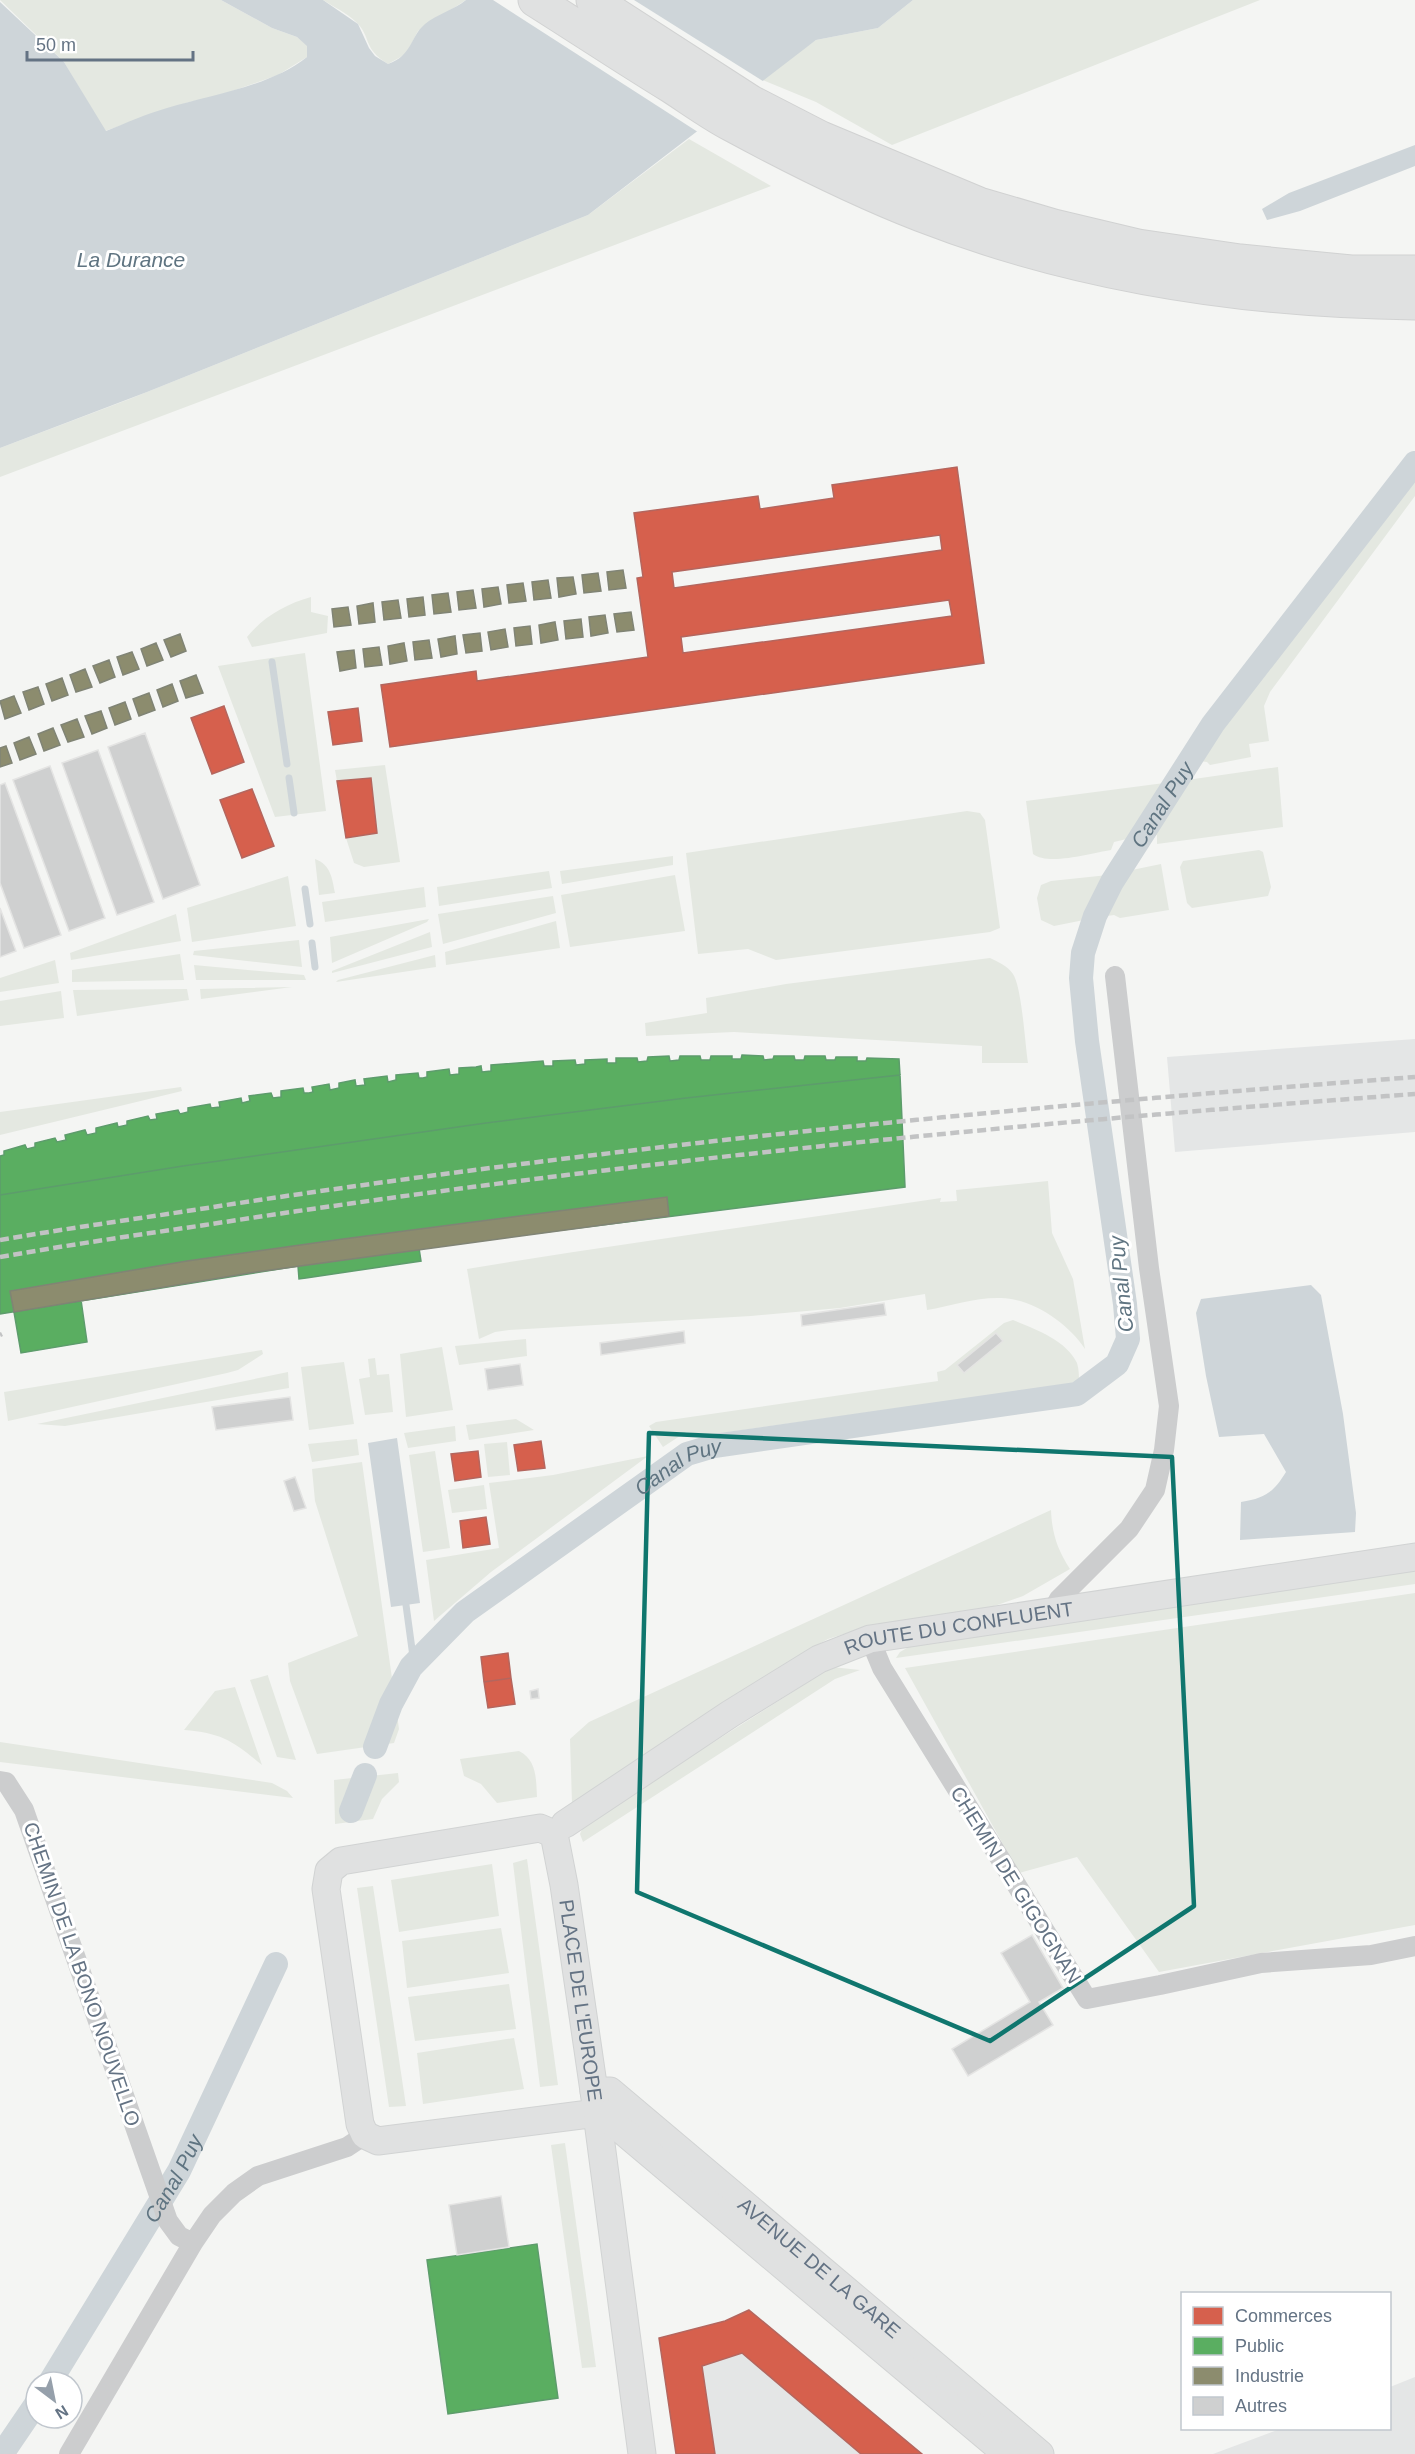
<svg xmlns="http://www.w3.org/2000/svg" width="1415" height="2454" font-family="Helvetica,sans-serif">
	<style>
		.built { fill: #e4e6e6 }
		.green { fill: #e4e8e1 }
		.water { fill: #ced5d9 }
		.pier { fill: #f4f5f3 }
		.shops { fill: #d6604d; stroke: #b4665e; stroke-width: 1.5; fill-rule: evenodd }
		.public { fill: #5aae61; stroke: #5d9c6c; stroke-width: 1.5 }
		.industry { fill: #8c8c6e; stroke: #808475; stroke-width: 1.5 }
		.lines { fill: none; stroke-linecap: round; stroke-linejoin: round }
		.stream { stroke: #ced5d9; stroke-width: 7 }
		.canal { stroke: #ced5d9; stroke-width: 24 }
		.building { fill: #cfd0d0; stroke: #e4e4e3; stroke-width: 1.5 }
		.secondary-casing { stroke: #d1d3d3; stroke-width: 29 }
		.highway-casing { stroke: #d1d2d2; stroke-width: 35 }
		.street { stroke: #cccdce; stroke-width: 20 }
		.secondary { stroke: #e0e1e1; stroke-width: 27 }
		.highway { stroke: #e0e1e1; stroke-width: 33 }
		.rail { stroke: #c2c3c4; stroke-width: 4.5; stroke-dasharray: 9 4.5; stroke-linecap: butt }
		.marked { fill: none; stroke: #0f766e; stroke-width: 4.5; stroke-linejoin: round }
		.labels { text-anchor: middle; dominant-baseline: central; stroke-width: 6; stroke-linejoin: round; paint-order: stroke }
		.street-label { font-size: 20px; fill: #647384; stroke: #fff }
		.water-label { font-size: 21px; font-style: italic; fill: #5f7481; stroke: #fff }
	</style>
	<rect width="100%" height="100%" fill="#f4f5f3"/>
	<path class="built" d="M1415 1039V1132L1175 1152 1167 1057Z
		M749 2310 922 2454H676L659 2338 725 2321Z
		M1415 2377V2454H1213L1280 2429 1390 2428V2387Z"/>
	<path class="green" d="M0 0H221L272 28 297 37 307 45V57L278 75 215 97 189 102 105 131 64 62Z
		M323 0H466L418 31 406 54 388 64C362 48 372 37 356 22 347 13 334 7 323 0Z
		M913 0H1260L892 145 816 102 760 79 816 40 878 28Z
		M689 139 771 186 0 477V448L127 400 588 215Z
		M1415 477V496L1270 692 1264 706 1269 741 1249 744 1251 757 1210 765 1207 762 1199 761Z
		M311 597V612L328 616 327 633 252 647 247 637C263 617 286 604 311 597Z
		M305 653 326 811 275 817 218 666Z
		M385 765 400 862 364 867 354 863 346 838 377 833 371 778 337 781 335 770Z
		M1278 767 1283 827 1157 844V835L1142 838 1180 781Z
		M1172 782 1135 837 1114 842 1111 850C1092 853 1048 866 1033 854L1026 801Z
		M967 811 980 813 985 820 1000 928 990 932 776 960 748 949 698 954 686 853Z
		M1259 850 1263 852 1271 887 1268 896 1192 908 1187 903 1180 867 1183 861Z
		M673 856V865L562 884 560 871Z
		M315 859C331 865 332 878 335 893L319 895Z
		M1161 864 1169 910 1120 918 1114 915 1100 917 1127 871Z
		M549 871 552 888 439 906 437 887Z
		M675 875 685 931 570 947 561 895Z
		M1108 875 1084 920 1054 926 1041 920 1037 898 1041 885 1051 881Z
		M288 876 296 926 192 942 187 908Z
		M424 887 426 907 325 922 322 902Z
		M553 896 556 913 443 944 438 914Z
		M176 914 181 941 71 960 70 953Z
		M429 919 427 922 332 963 330 937Z
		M556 921 560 948 446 965 445 952Z
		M430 932 432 947 332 973V971Z
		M299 940 302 967 193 955 194 951Z
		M180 954 184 980 72 982V970Z
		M435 955 436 967 336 982 338 980Z
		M990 958C998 962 1008 966 1013 974 1022 988 1025 1044 1028 1063H982V1046L734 1032 646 1036 645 1023 707 1013 706 998 786 984Z
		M55 960 59 983 0 992V978Z
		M194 965 304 975 306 980H196Z
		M292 987 201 999 200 989Z
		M187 989 189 1000 77 1016 73 990Z
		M61 991 64 1018 0 1026V1001Z
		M181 1087 182 1091 0 1135V1112Z
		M1048 1181 1052 1233 1073 1279 1085 1349C1068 1323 1033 1299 1001 1298 977 1297 951 1306 927 1310L925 1294 840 1308 751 1316 509 1330 495 1332 479 1339 467 1269C625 1243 783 1222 941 1198L940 1202 957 1201 956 1190Z
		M1013 1320C1035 1329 1066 1340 1077 1363 1079 1369 1079 1377 1079 1383L707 1435 686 1432 663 1447 649 1426 656 1422 938 1381 937 1372 945 1370 1004 1323Z
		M526 1339 527 1356 459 1365 455 1346Z
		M442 1347 453 1410 406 1417 400 1354Z
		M262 1350 263 1354 238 1370 227 1373 8 1421 4 1392Z
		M375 1358 377 1375 389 1374 393 1412 365 1415 359 1379 370 1377 368 1359Z
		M344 1362 354 1424 309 1430 301 1367Z
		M288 1372 289 1388 65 1426 37 1424Z
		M516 1419 534 1430 469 1440 466 1425Z
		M455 1426 456 1441 408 1448 404 1433Z
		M357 1439 359 1455 312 1462 308 1444Z
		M507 1442 510 1475 488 1477 484 1444Z
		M435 1451 450 1548 423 1552 409 1455Z
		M648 1456 491 1572 434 1621 426 1560 499 1548 489 1483 553 1475Z
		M362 1462 399 1729 394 1743 317 1754 290 1681 288 1663 358 1636 315 1501 312 1469Z
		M484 1485 487 1509 452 1513 448 1490Z
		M1051 1510C1052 1533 1057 1549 1070 1569L1023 1596 983 1610 844 1634 828 1639 803 1653 572 1803 570 1739 589 1722Z
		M1415 1571V1584L896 1658 900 1652 919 1641Z
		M1415 1593V1925L1159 1972 1077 1857 1019 1873 905 1668Z
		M832 1667 860 1670 835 1679 583 1842 580 1834 583 1827 594 1818Z
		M268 1675V1676L296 1760 277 1757 250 1680Z
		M235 1687 262 1765C233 1741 222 1733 184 1730L215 1691Z
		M0 1742 272 1783 287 1791 293 1798 0 1762Z
		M519 1751C537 1760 536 1779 537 1797L497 1803 481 1784 464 1776 460 1759Z
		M398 1773 399 1782 382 1799 373 1819 335 1824 334 1780Z
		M527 1859 558 2085 540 2087 513 1863Z
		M492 1864 499 1916 399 1932 391 1880Z
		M373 1886 406 2106 389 2107 357 1888Z
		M501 1928 509 1973 407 1988 402 1941Z
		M509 1984 516 2029 415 2041 408 1997Z
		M514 2038 524 2089 423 2104 417 2053Z
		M565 2143 596 2367 582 2368 551 2145Z"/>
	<path class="water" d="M221 0H323L358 24 369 48 375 56 388 64C413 55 409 38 425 24 437 14 454 10 466 0H913L878 28 816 40 588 215 147 392 0 448V2L64 62 106 131C126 123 146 114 167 108 211 95 271 86 307 57V46L297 37 272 28Z
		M1415 145V166L1300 211 1267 220 1262 209 1289 193Z
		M1311 1285 1321 1295 1343 1414 1356 1513 1355 1532 1240 1540 1241 1502C1265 1498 1273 1493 1286 1472L1264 1434 1219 1437 1206 1376 1196 1313 1201 1299Z
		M397 1438 420 1603 391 1607 368 1443Z"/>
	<path class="pier" d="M493 0H634L766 83 701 134Z"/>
	<path class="shops" d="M957 467 984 663 390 747 381 685 476 671 477 681 648 657 637 578 643 577 634 513 758 496 760 509 834 498 832 485ZM940 535 942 550 674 588 672 572ZM949 600 952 616 683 653 681 637Z
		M224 706 244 762 212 774 191 718Z
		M358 708 362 741 333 745 328 712Z
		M371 778 377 833 346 838 337 781Z
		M252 789 274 846 242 858 220 800Z
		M541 1441 545 1468 518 1471 514 1445Z
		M478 1451 481 1477 455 1481 451 1454Z
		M486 1517 490 1544 463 1548 460 1521Z
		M508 1653 511 1678 484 1682 481 1657Z
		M511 1678 515 1704 488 1708 484 1682Z
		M749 2310 922 2454H861L742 2353 702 2366 715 2454H676L659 2338 725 2321Z"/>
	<path class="public" d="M742 1055 763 1056 764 1060 773 1059 774 1056H794L795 1060H804L805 1056H825L826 1060H835L836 1057H857V1061H866L867 1058 899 1059 900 1075 686 1098 486 1123 183 1166 0 1195V1156L4 1155V1151L25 1145 27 1149 35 1147V1143L55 1138 57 1142 66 1140 65 1135 85 1130 87 1135 96 1133V1128L117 1123 118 1127 127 1125V1121L148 1116 150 1120 157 1119 156 1114 178 1110 180 1114 188 1112V1108L210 1104 211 1108 220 1107 219 1102 241 1098 242 1103 250 1101 249 1096 271 1093 273 1098 281 1097V1091L303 1088 304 1093H309L313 1092 312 1087 329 1084 330 1090 339 1088V1083L355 1080 356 1086 365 1085 364 1079 387 1076 388 1082 396 1080V1075L418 1073 419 1078H423L427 1077V1072L449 1069 450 1075 459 1074V1068L476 1067 481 1066 482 1072 491 1071V1065L543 1061 544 1066H553V1061L575 1060 576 1065 585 1064V1060L607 1059V1063H616V1058H637L638 1062 647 1061 648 1057 669 1056 670 1061 679 1060 680 1056H700L701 1060H710L711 1056H732V1059H741Z
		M900 1075 905 1187 419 1248 421 1261 306 1278 299 1279 298 1266 0 1314V1195L183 1166 486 1123 686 1098Z
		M81 1300 87 1342 21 1353 14 1312Z
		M537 2244 558 2398 448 2414 427 2260Z"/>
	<path class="industry" d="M623 570 626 588 609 590 607 572Z
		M598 573 601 591 584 593 582 575Z
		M573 577 576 594 559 597 557 578Z
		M548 580 551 598 534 600 532 582Z
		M523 583 526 601 509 603 507 585Z
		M498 587 501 604 484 607 482 589Z
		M473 590 476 608 459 610 457 592Z
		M448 593 451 612 434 614 432 595Z
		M423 597 425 615 409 617 407 599Z
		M398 600 401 618 384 620 382 602Z
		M373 603 375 622 359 624 357 606Z
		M348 607 351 625 334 627 332 609Z
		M631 612 634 630 617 632 614 614Z
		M605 615 608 633 591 636 589 617Z
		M581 619 583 637 566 639 564 621Z
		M555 622 558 640 541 643 539 625Z
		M530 626 532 644 516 646 514 628Z
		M505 629 508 647 491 650 488 632Z
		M480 633 482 651 466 653 463 635Z
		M180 634 186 651 171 657 164 640Z
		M455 636 457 654 441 657 438 639Z
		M429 640 432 658 415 660 413 642Z
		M156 643 163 660 147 666 141 649Z
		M404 643 407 661 390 664 388 646Z
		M379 647 382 665 365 667 363 649Z
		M354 650 356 668 340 671 337 652Z
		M132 652 139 669 123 675 117 657Z
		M109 660 115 677 100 683 93 666Z
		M85 669 92 687 76 692 70 675Z
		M196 675 203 693 186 698 180 681Z
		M62 678 68 695 52 701 46 684Z
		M172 684 178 701 163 707 157 690Z
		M38 687 44 704 29 710 23 692Z
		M149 693 155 710 139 716 133 699Z
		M14 696 21 713 5 719 0 701Z
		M125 702 131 719 115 725 109 708Z
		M101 711 107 728 92 734 85 716Z
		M77 719 84 737 68 742 61 725Z
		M53 728 60 745 44 751 38 734Z
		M29 737 36 754 20 760 14 743Z
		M6 746 12 763 0 767V748Z
		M667 1197 669 1216 249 1273 14 1312 10 1291 187 1261 343 1239Z"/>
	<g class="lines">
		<path class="stream" d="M272 662 287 764
			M289 778 294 813
			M305 889 310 924
			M312 943 315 967
			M406 1605 414 1664"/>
		<g class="canal">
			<path id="s1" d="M375 1747 391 1704 411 1667 465 1612 687 1454 714 1446 1077 1394 1117 1364 1128 1339 1125 1304 1087 1041 1081 978 1083 953 1095 916 1112 882 1213 724 1415 463"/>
			<path d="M351 1811 365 1775"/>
			<path id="s2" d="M50 2382 179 2171 276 1964"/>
			<path d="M2 2454 36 2404"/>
		</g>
	</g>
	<path class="building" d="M145 733 200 885 163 899 108 747Z
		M98 750 154 902 117 915 62 763Z
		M50 766 105 918 69 931 13 780Z
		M5 783 61 935 24 948 0 883V785Z
		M0 908 16 951 0 957Z
		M884 1303 886 1315 802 1326 801 1315Z
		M684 1331 685 1343 601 1355 600 1343Z
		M996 1333 1003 1341 964 1373 957 1365Z
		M520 1364 523 1385 488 1390 485 1369Z
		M290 1397 293 1420 216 1430 212 1407Z
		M295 1477 306 1508 294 1511 284 1481Z
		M538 1689 539 1698 531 1699 530 1691Z
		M1032 1935 1063 1988 1039 2002 1053 2025 968 2076 952 2049 1030 2002 1001 1953Z
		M501 2196 509 2247 457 2255 449 2205Z"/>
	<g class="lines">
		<defs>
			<g id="secondary">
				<path id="s3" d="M565 1824 730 1714 819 1659 870 1639 1415 1557"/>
				<path id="s4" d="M594 2091H610L1040 2454"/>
				<path id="s5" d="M597 2113 378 2141 365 2135 360 2124 326 1889 329 1871 341 1861 540 1828 554 1834 564 1885 594 2091C611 2212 627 2333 642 2454"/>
				<path d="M597 2113 612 2122 1007 2454"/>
			</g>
			<path id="highway" d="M535 0C581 29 626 59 672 87 692 100 711 114 732 125 793 158 857 190 921 215 1078 276 1248 301 1415 303
				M593 0 751 102 821 138 979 204 1054 226 1138 246 1240 261 1351 272H1415"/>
		</defs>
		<use href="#secondary" class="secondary-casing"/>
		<use href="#highway" class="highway-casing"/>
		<path class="street" d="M1052 1612 1059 1599 1129 1529 1155 1490 1164 1450 1169 1406 1149 1268 1115 976
			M870 1639 882 1668 1087 1999 1160 1985 1261 1963 1371 1955 1415 1946
			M0 1781 6 1782 24 1810 168 2221 179 2236 193 2243
			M69 2454 193 2243 212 2215 234 2193 258 2176 347 2147 365 2135"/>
		<use href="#secondary" class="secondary"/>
		<use href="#highway" class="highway"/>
		<path class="rail" d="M0 1240C75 1227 151 1217 226 1205 621 1145 1017 1107 1415 1077
			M0 1257C68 1245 137 1235 205 1225 606 1163 1010 1124 1415 1094
			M0 1335 2 1334"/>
	</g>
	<path class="marked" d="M649 1433 1172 1457 1194 1906 990 2041 637 1892Z"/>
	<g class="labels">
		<g class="street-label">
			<text stroke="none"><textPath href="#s3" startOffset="447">ROUTE DU CONFLUENT</textPath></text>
			<text transform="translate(1016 1885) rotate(58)">CHEMIN DE GIGOGNAN</text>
			<text transform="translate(82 1974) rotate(71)">CHEMIN DE LA BONO NOUVELLO</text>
			<text stroke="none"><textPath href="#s5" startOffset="904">PLACE DE L'EUROPE</textPath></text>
			<text stroke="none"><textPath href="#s4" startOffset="290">AVENUE DE LA GARE</textPath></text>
		</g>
		<g class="water-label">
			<text x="131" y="259">La Durance</text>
			<text stroke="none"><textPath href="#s1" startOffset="1468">Canal Puy</textPath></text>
			<text transform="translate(1121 1284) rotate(-96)">Canal Puy</text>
			<text stroke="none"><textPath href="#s1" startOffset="424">Canal Puy</textPath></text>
			<text stroke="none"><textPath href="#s2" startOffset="238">Canal Puy</textPath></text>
		</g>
	</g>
	<rect x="1181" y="2292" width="210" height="138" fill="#ffffff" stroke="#c1c7ce" stroke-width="1.5"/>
	<rect x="1193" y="2307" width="30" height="18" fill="#d6604d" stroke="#c1c7ce" stroke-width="1.5"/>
	<text x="1235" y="2322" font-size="18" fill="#647384">Commerces</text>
	<rect x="1193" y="2337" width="30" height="18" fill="#5aae61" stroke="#c1c7ce" stroke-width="1.5"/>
	<text x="1235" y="2352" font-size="18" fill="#647384">Public</text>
	<rect x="1193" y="2367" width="30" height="18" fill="#8c8c6e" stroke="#c1c7ce" stroke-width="1.5"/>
	<text x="1235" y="2382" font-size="18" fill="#647384">Industrie</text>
	<rect x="1193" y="2397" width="30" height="18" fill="#cfd0d0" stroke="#c1c7ce" stroke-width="1.5"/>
	<text x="1235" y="2412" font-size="18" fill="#647384">Autres</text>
	<g transform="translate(54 2400) rotate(148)"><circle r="28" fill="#ffffff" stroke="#c1c7ce" stroke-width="1.5"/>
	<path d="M0-4.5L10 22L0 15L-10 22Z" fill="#96a0ab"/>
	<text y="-9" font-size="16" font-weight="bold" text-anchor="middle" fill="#647384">N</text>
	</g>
	<path d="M27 51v9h166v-9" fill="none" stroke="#647384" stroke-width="3"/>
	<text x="36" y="51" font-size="18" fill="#647384" stroke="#ffffff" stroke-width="4.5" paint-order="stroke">50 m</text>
</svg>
